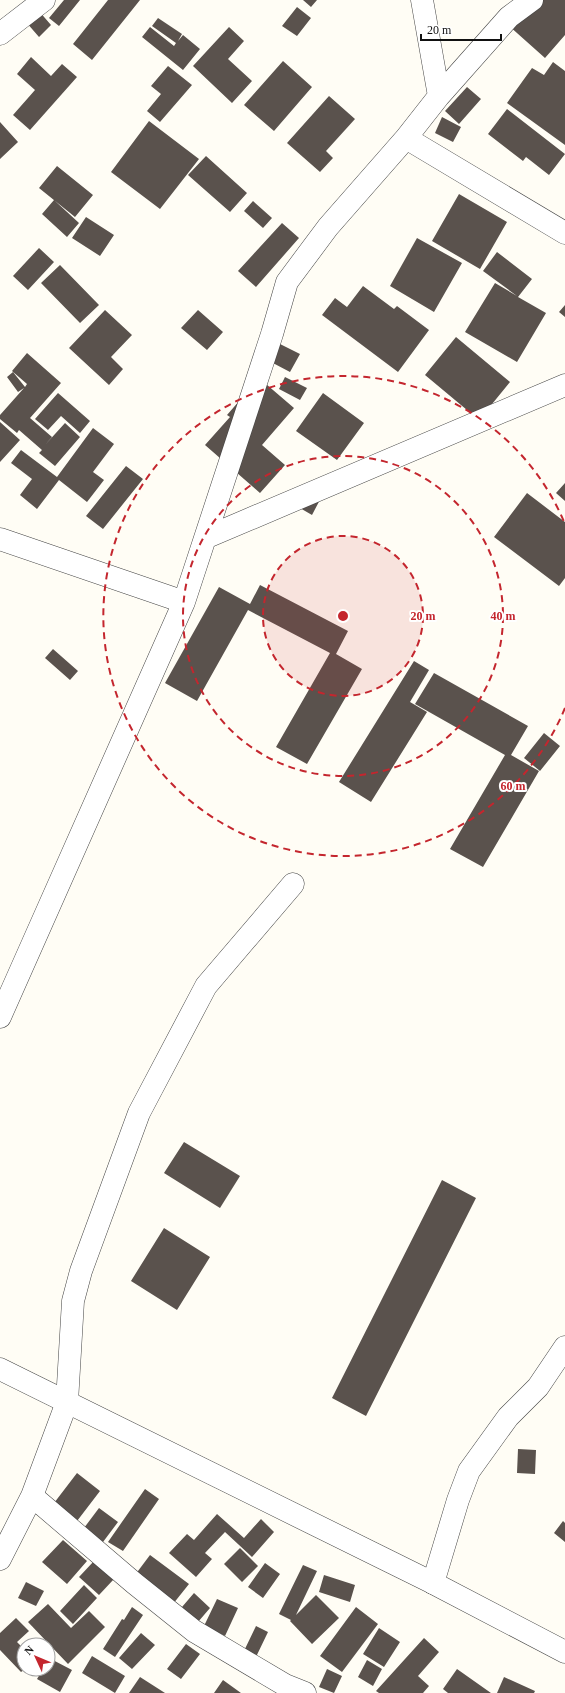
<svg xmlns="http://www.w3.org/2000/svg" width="565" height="1693" font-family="'Times New Roman',serif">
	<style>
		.building { fill: #5a524d }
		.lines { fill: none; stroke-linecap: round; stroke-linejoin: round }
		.minor-casing { stroke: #444; stroke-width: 23 }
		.tertiary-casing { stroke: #444; stroke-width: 23 }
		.minor { stroke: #fff; stroke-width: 22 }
		.tertiary { stroke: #fff; stroke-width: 22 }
		.ring { fill: none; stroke: #c4262e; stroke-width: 2; stroke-dasharray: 7 5 }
		.centre { fill: #c4262e; stroke: #fff; stroke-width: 2 }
		.ring-label { font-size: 12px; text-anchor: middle; font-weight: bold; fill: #c4262e; stroke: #fff; stroke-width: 4; stroke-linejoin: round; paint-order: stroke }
	</style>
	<rect width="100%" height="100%" fill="#fffdf5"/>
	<path class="building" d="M64 0H80L59 26 49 18Z
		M108 0H140L92 60 73 44Z
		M303 0H317L311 7Z
		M531 0H565V35L545 58 508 25Z
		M297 7 311 18 297 36 282 26Z
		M38 10 51 25 39 37 26 22Z
		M158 18 182 34 178 41 183 35 200 49 183 70 142 37 150 27 174 46 176 43 152 26Z
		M229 27 244 41 228 59 252 81 232 103 193 66Z
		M31 57 51 76 62 64 77 77 30 130 13 115 35 90 17 74Z
		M283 61 312 87 274 131 244 105Z
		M553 62 565 71V145L507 103 532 68 544 75Z
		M168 66 192 85 160 122 147 111 161 94 151 86Z
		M467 87 481 99 459 124 445 111Z
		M329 96 355 119 326 151 333 158 320 172 287 143Z
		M507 109 565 154 549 175 526 157 523 161 488 134Z
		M442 117 461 127 453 142 435 133Z
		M149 121 199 159 160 209 111 172Z
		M0 122 18 142 0 159Z
		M206 156 247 193 230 212 188 175Z
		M57 166 93 195 75 217 39 188Z
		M459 194 507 222 480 269 432 241Z
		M54 200 79 223 67 237 42 214Z
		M253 201 272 218 263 228 244 211Z
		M86 217 114 235 100 256 72 238Z
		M282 223 299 238 256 287 238 271Z
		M417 238 462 263 434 312 390 286Z
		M39 248 54 262 28 290 13 276Z
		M497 252 532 279 518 297 546 313 517 362 465 332 495 283 517 296 483 271Z
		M60 265 99 305 80 323 41 283Z
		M363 286 394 309 397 306 429 330 398 372 322 315 335 298 347 307Z
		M565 305V317L559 312Z
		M105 310 132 335 111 357 123 369 109 385 69 348Z
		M198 310 223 332 207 350 181 328Z
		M456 337 510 382 479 420 425 375Z
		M280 344 300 354 290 372 271 362Z
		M27 353 61 383 30 418 52 437 45 445 65 423 80 437 55 466 39 453 42 450 19 430 17 433 0 419V415L24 388 18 392 7 377 13 372 25 387 27 384 12 371Z
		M285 377 307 388 300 400 279 389Z
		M259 378 294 408 262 445 285 465 260 493 205 445 230 417 227 415Z
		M58 393 90 421 80 433 61 416 48 430 35 419Z
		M323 393 364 423 337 460 296 431Z
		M0 422 20 440 0 462Z
		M93 428 114 444 93 472 104 480 87 502 59 480 37 509 20 495 32 479 11 463 21 450 57 477Z
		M126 466 143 479 103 529 86 516Z
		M565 483V501L556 493Z
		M527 493 565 522V578L559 586 494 537Z
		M323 494 312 515 293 504Z
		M260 585 348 631 336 654 362 669 307 764 276 747 330 653 248 610 197 701 165 683 219 587 250 604Z
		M53 649 78 671 70 680 45 658Z
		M414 661 429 670 410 702 427 712 371 802 339 782Z
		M434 673 528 726 511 755 539 771 483 867 450 849 505 755 415 704Z
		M544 733 560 746 540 771 524 758Z
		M184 1142 240 1176 220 1208 164 1173Z
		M442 1180 476 1198 366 1416 332 1398Z
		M164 1228 210 1257 177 1310 131 1281Z
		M518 1449 536 1450 535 1474 517 1473Z
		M77 1473 100 1491 74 1525 51 1507Z
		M145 1489 159 1499 123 1551 108 1542Z
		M99 1508 118 1522 100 1546 81 1532Z
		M217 1514 244 1538 261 1519 274 1532 252 1557 225 1532 205 1553 212 1559 196 1577 169 1553 187 1534 194 1540Z
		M563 1521 565 1523V1542L554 1533Z
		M63 1540 87 1561 67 1584 42 1562Z
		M240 1548 258 1566 242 1582 224 1564Z
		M150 1555 189 1584 173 1604 135 1575Z
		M94 1561 114 1579 99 1595 79 1577Z
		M265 1563 280 1574 263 1598 248 1587Z
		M303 1565 317 1571 296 1615 316 1595 339 1618 312 1644 290 1621 291 1620 279 1614Z
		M324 1575 355 1585 350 1602 319 1592Z
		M26 1582 44 1591 36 1606 18 1598Z
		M84 1585 97 1598 73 1624 60 1611Z
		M194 1593 210 1608 198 1622 182 1607Z
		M217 1599 238 1608 225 1636 204 1626Z
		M48 1604 71 1628 89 1611 105 1627 68 1664 28 1622Z
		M132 1607 143 1615 115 1657 103 1649 122 1619 124 1620Z
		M356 1607 378 1624 342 1672 320 1656Z
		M16 1618 29 1631 17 1642 24 1649V1670L21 1672 0 1650V1633Z
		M256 1626 268 1632 255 1659 243 1653Z
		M379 1628 400 1642 384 1667 363 1654Z
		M141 1633 155 1645 132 1669 119 1658Z
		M424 1638 439 1652 418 1676 429 1686 423 1693H379L376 1691Z
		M186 1644 200 1654 181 1679 167 1669Z
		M92 1656 125 1676 115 1693 82 1673Z
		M49 1658 72 1670 60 1692 37 1679 43 1669H48Z
		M367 1660 382 1669 373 1686 358 1677Z
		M327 1669 342 1676 334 1693 319 1687Z
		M457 1669 491 1693H448L443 1689Z
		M140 1677 165 1693H129Z
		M504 1677 535 1691 534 1693H497Z
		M223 1680 241 1693H214Z"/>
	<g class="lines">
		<defs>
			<path id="minor" d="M422 0 439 96
				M0 34 44 0
				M406 138 565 233
				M205 538 565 385
				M0 539 184 602
				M0 1017 184 602 272 334 287 282 328 227 406 138 439 96 509 17 532 0
				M32 1496 134 1583 194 1631 285 1685 305 1693
				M0 1559 32 1496 67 1402 73 1301 81 1271 139 1113 206 986 293 884
				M433 1583 458 1500 469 1471 508 1417 538 1387 565 1347"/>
			<path id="tertiary" d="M0 1369 433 1583 565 1652"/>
		</defs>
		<use href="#minor" class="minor-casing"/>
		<use href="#tertiary" class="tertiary-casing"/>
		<use href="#minor" class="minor"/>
		<use href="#tertiary" class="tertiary"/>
	</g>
	<circle cx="343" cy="616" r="80" fill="#c4262e" fill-opacity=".12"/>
	<g class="ring">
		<circle cx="343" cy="616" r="80"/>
		<circle cx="343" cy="616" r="160"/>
		<path d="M565 708A240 240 0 1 1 565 524"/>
	</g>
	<circle cx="343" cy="616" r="6" class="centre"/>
	<g class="ring-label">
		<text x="423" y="620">20 m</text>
		<text x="503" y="620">40 m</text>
		<text x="513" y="790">60 m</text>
	</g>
	<g transform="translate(36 1657) rotate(314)"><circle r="19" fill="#ffffff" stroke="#a0a0a0"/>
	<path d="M0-3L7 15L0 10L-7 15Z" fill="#c4262e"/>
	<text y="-6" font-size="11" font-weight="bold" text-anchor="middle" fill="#111111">N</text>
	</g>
	<path d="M421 34v6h80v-6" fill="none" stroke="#111111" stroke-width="2"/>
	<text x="427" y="34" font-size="12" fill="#111111" stroke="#ffffff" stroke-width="3" paint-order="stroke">20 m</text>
</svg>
